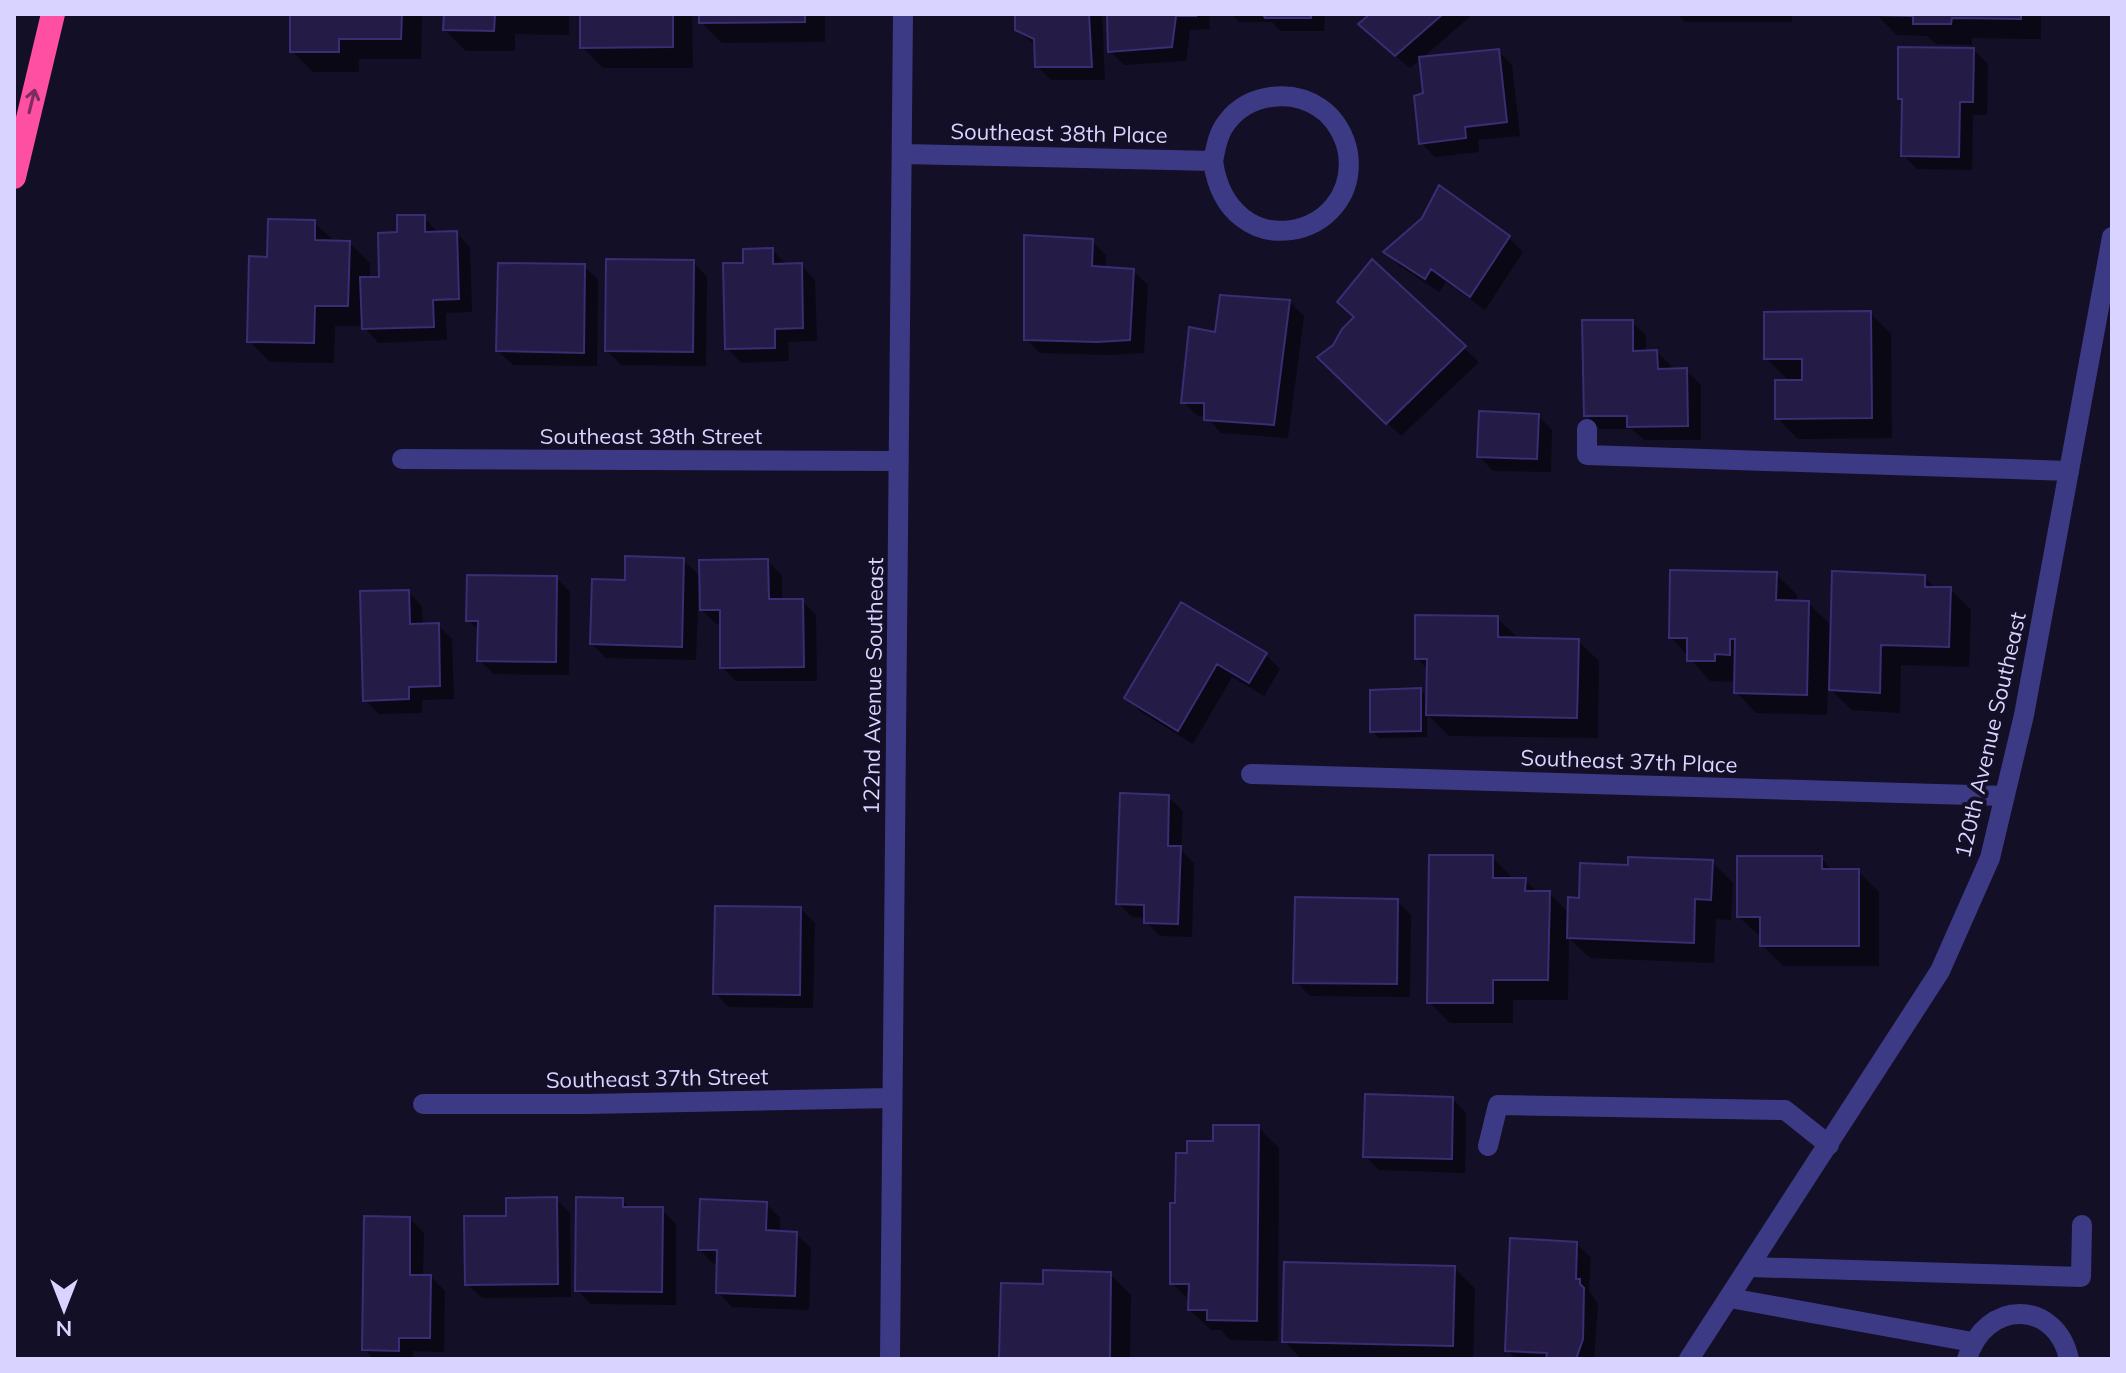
<svg xmlns="http://www.w3.org/2000/svg" width="2126" height="1373" font-family="Mulish,sans-serif">
	<style>
		.shadow { fill: #0007 }
		.building { fill: #241b47; stroke: #3b2d73; stroke-width: 2 }
		.lines { fill: none; stroke-linecap: round; stroke-linejoin: round }
		.lane { stroke: #3d3a85; stroke-width: 20 }
		.street { stroke: #3d3a85; stroke-width: 20 }
		.highway { stroke: #ff4fa3; stroke-width: 24 }
		.oneway { stroke: #7d2c5e }
		.labels { text-anchor: middle; dominant-baseline: central; stroke-width: 8; stroke-linejoin: round; paint-order: stroke }
		.street-label { font-size: 22px; fill: #d9d4ff; stroke: #130f26 }
	</style>
	<rect width="100%" height="100%" fill="#130f26"/>
	<path class="shadow" d="M292 14H422L421 59H359V72H313L292 51Z
		M446 14H569V35L515 34V51H466L445 30Z
		M582 14H692L693 68H603L582 47Z
		M701 14H825V42L722 43 701 22Z
		M1017 14H1102L1105 80H1051L1037 66 1036 46 1017 30Z
		M1109 14H1209L1210 29 1190 30 1186 61 1124 65 1110 51Z
		M1231 14H1325L1324 31H1281L1272 22H1239Z
		M1373 14H1473L1421 59 1498 51 1512 65 1520 136 1478 140 1479 152 1435 157 1421 143 1425 95 1421 59 1410 68 1374 38Z
		M1677 14H1792V22H1685Z
		M1876 14H2041V39L1972 38V45L1936 44 1927 36 1897 35Z
		M1974 50 1988 64 1987 115H1973L1972 170 1917 169 1903 155 1904 102 1900 98Z
		M424 217 438 233H456L470 247 472 312 446 313 447 340 378 343 364 326H335L334 363 270 362 249 341 269 259 314 222 335 242H349L370 263V279H381L399 234Z
		M1509 238 1523 252 1485 310 1446 282 1439 292 1400 266 1386 252Z
		M1092 241 1106 255 1105 269 1133 271 1148 285 1144 353 1112 355 1040 353 1026 339Z
		M772 250 786 264 801 265 815 280 817 341 788 342 789 361 741 363 727 348 745 265Z
		M693 262 707 277 706 366 621 365 607 351Z
		M1372 262 1479 362 1401 436 1320 357 1335 346 1356 318Z
		M584 266 598 280 597 366 513 365 498 351Z
		M1290 302 1304 316 1288 438 1221 433 1206 416H1198L1183 402 1217 334Z
		M1870 313 1891 334 1892 438 1798 439 1777 418 1790 382 1766 358Z
		M1632 322 1646 336V352H1657L1671 366V371H1687L1701 385V440H1644L1632 429H1600L1586 415Z
		M1538 416 1552 430 1551 472 1493 471 1479 456Z
		M683 560 699 575 696 660 606 658 592 644 627 582Z
		M768 561 782 576V601H802L816 615 817 681H736L722 667V624H716L702 610Z
		M1776 574 1797 595V603H1808L1833 627 1924 577 1937 589H1950L1971 610 1969 667 1901 665 1900 713 1852 710 1828 687 1827 715 1756 713 1736 692V682L1710 681 1671 637Z
		M556 578 570 592 569 675 494 674 479 660 480 632 468 620Z
		M408 592 422 606 423 625H438L452 639 454 699 422 700V713L379 714 365 700Z
		M1182 605 1266 655 1280 669 1264 696 1232 677 1193 744 1141 712 1127 698Z
		M1497 618 1519 639 1578 641 1599 661 1598 738 1449 736 1427 714V737L1379 738 1372 731 1420 690 1428 698V670L1417 658Z
		M1168 797 1183 811 1181 850 1194 863 1192 937 1160 936 1146 922V918L1132 917 1118 903Z
		M1492 857 1513 878 1525 880 1538 893H1549L1570 914 1581 900 1630 867 1712 862 1733 883 1731 920 1716 919 1714 963 1590 958 1569 938 1568 1000H1513V1023H1450L1429 1002Z
		M1821 858 1833 871H1858L1879 892V966H1783L1762 945V938L1739 917Z
		M1397 901 1411 915 1410 997 1310 996 1296 982Z
		M801 909 815 923 813 1008 729 1007 715 993Z
		M1452 1098 1466 1113 1465 1173 1379 1170 1365 1156Z
		M1258 1127 1279 1148 1278 1341 1230 1340 1221 1330H1211L1190 1310 1191 1302 1172 1283 1189 1155Z
		M556 1199 570 1213 571 1297 482 1298 467 1284 509 1218Z
		M622 1200 632 1210H662L676 1224V1305L591 1304 577 1290Z
		M766 1204 780 1218V1233L796 1234 811 1248 809 1310 732 1307 718 1292V1264H714L700 1250Z
		M410 1219 424 1233 423 1277H431L445 1291 444 1352 413 1351V1359H374L364 1349Z
		M1576 1243 1591 1258 1589 1291 1598 1304 1594 1359H1516L1507 1350Z
		M1454 1268 1475 1289 1473 1359H1302L1284 1341Z
		M1110 1274 1131 1295 1130 1359H1001L1045 1286Z"/>
	<path class="building" d="M290 14H402L401 39H339V52H290Z
		M444 14H549H495L494 31 443 30Z
		M580 14H673V47L580 48Z
		M699 14H805V22L699 23Z
		M1015 14H1089L1092 67H1035L1034 39 1015 30Z
		M1107 14H1196V16H1176L1172 47 1108 52Z
		M1263 14H1311V18H1265Z
		M1370 14H1443L1395 56 1358 24Z
		M2021 14V19L1952 18 1951 24H1913V16L1874 15Z
		M1898 47 1974 48 1973 102H1960L1959 157 1901 156 1902 99H1898Z
		M1499 49 1507 122 1465 127 1466 138 1419 144 1414 96 1423 93 1419 57Z
		M1439 185 1510 236 1470 297 1431 269 1425 279 1383 252 1422 218Z
		M397 215H425V232L457 231 459 299 433 300 434 327 362 329 360 277H379L378 233 397 232Z
		M268 219 315 220V240L350 241 348 306H315L314 343 247 342 249 256 267 257Z
		M1024 235 1093 239 1092 266 1134 269 1130 340 1097 342 1024 340Z
		M773 248V264L802 263 803 328 775 329V348L725 349 723 263H743V249Z
		M606 259 694 260 693 352 605 351Z
		M1372 259 1466 346 1386 424 1317 357 1333 345 1342 329 1354 317 1337 302Z
		M498 263 585 264 584 353 496 351Z
		M1220 295 1290 300 1274 425 1204 420V403H1181L1189 327 1215 332Z
		M1871 311 1872 418 1775 419V380H1802V359H1764V312Z
		M1582 320H1633V351L1657 350 1658 369 1687 368 1688 426 1627 427V416H1584Z
		M1479 411 1539 414 1537 459 1477 457Z
		M625 556 684 558 682 647 590 644 592 579 625 580Z
		M768 559 769 599H803L804 667 720 668V610H700L699 560Z
		M1670 570 1777 572 1776 600 1809 601 1807 695 1734 693 1735 639H1730V655L1715 654V661H1687V638H1669Z
		M1832 571 1925 575V587H1951L1949 647 1881 645 1880 693 1829 690Z
		M467 575 557 576 556 662 477 661 478 621H466Z
		M409 590 410 624 439 623 440 686 409 687V699L363 701 360 591Z
		M1181 602 1267 653 1249 683 1217 664 1178 731 1124 698Z
		M1415 615 1498 616V637L1579 639 1577 718 1426 715 1427 659H1415Z
		M1421 688V731L1370 732V690Z
		M1120 793 1169 795 1168 846H1181L1178 924 1144 923V905L1116 904Z
		M1429 855H1493V878H1526L1525 891H1550L1548 980H1493V1003H1427Z
		M1737 856H1822V869H1859V946H1760V917H1737Z
		M1628 857 1713 860 1711 900 1695 899 1694 943 1567 938 1568 897 1579 898 1580 863 1628 865Z
		M1295 897 1398 899 1397 984 1293 983Z
		M715 906 801 907 800 995 713 994Z
		M1365 1094 1453 1097 1452 1159 1363 1157Z
		M1213 1125H1259L1257 1321 1207 1320V1310H1188L1189 1284H1170V1203H1175L1176 1153H1187V1141H1213Z
		M557 1197 558 1284 465 1285 464 1216H506V1198Z
		M576 1197 623 1198V1207H663L662 1292 575 1291Z
		M700 1199 767 1202 766 1230 797 1232 795 1296 716 1293 717 1250H698Z
		M364 1216 410 1217V1275H431L430 1338H399V1351L362 1350Z
		M1510 1238 1577 1242 1576 1279H1580V1284L1584 1288 1583 1339 1576 1359H1546L1547 1353 1505 1351Z
		M1284 1262 1455 1266 1453 1346 1282 1342Z
		M1043 1270 1111 1272 1110 1359H999L1001 1283 1043 1284Z"/>
	<g class="lines">
		<path class="lane" d="M1587 429V455L2069 471
			M1488 1146 1498 1105 1785 1110 1829 1145
			M1750 1267 2081 1277 2082 1225
			M1730 1298 1972 1342
			M1967 1359C1985 1299 2056 1299 2069 1359"/>
		<path class="street" d="M903 154 1213 161C1216 147 1218 133 1227 122 1249 93 1292 89 1320 108 1335 118 1345 136 1348 153 1360 240 1228 269 1213 161
			M402 459 899 461
			M1251 774 2005 796
			M423 1104H587L891 1098
			M890 1359 903 14
			M1689 1359 1940 971 1990 858 2024 715 2112 237"/>
		<path class="highway" d="M14 177 53 14"/>
	</g>
	<defs><path id="oneway-shaft" d="M-6 0H5M1.5-3L5.5 0L1.5 3" fill="none" stroke-width="1.6" stroke-linecap="round" stroke-linejoin="round" transform="scale(2)"/></defs>
	<use class="oneway" href="#oneway-shaft" transform="translate(32 101) rotate(-76)"/>
	<g class="labels">
		<g class="street-label">
			<text transform="translate(1059 133) rotate(1)">Southeast 38th Place</text>
			<text x="651" y="436">Southeast 38th Street</text>
			<text transform="translate(873 686) rotate(-89)">122nd Avenue Southeast</text>
			<text transform="translate(1990 735) rotate(-77)">120th Avenue Southeast</text>
			<text transform="translate(1629 761) rotate(2)">Southeast 37th Place</text>
			<text transform="translate(657 1078) rotate(-1)">Southeast 37th Street</text>
		</g>
	</g>
	<rect width="2126" height="1373" fill="none" stroke="#d9d4ff" stroke-width="32"/>
	<g transform="translate(64 1309) rotate(180)" stroke="#130f26" stroke-width="6" paint-order="stroke">
	<path d="M0-6L14 30L0 20L-14 30Z" fill="#d9d4ff"/>
	<text y="-12" font-size="22" font-weight="bold" text-anchor="middle" fill="#d9d4ff">N</text>
	</g>
</svg>
